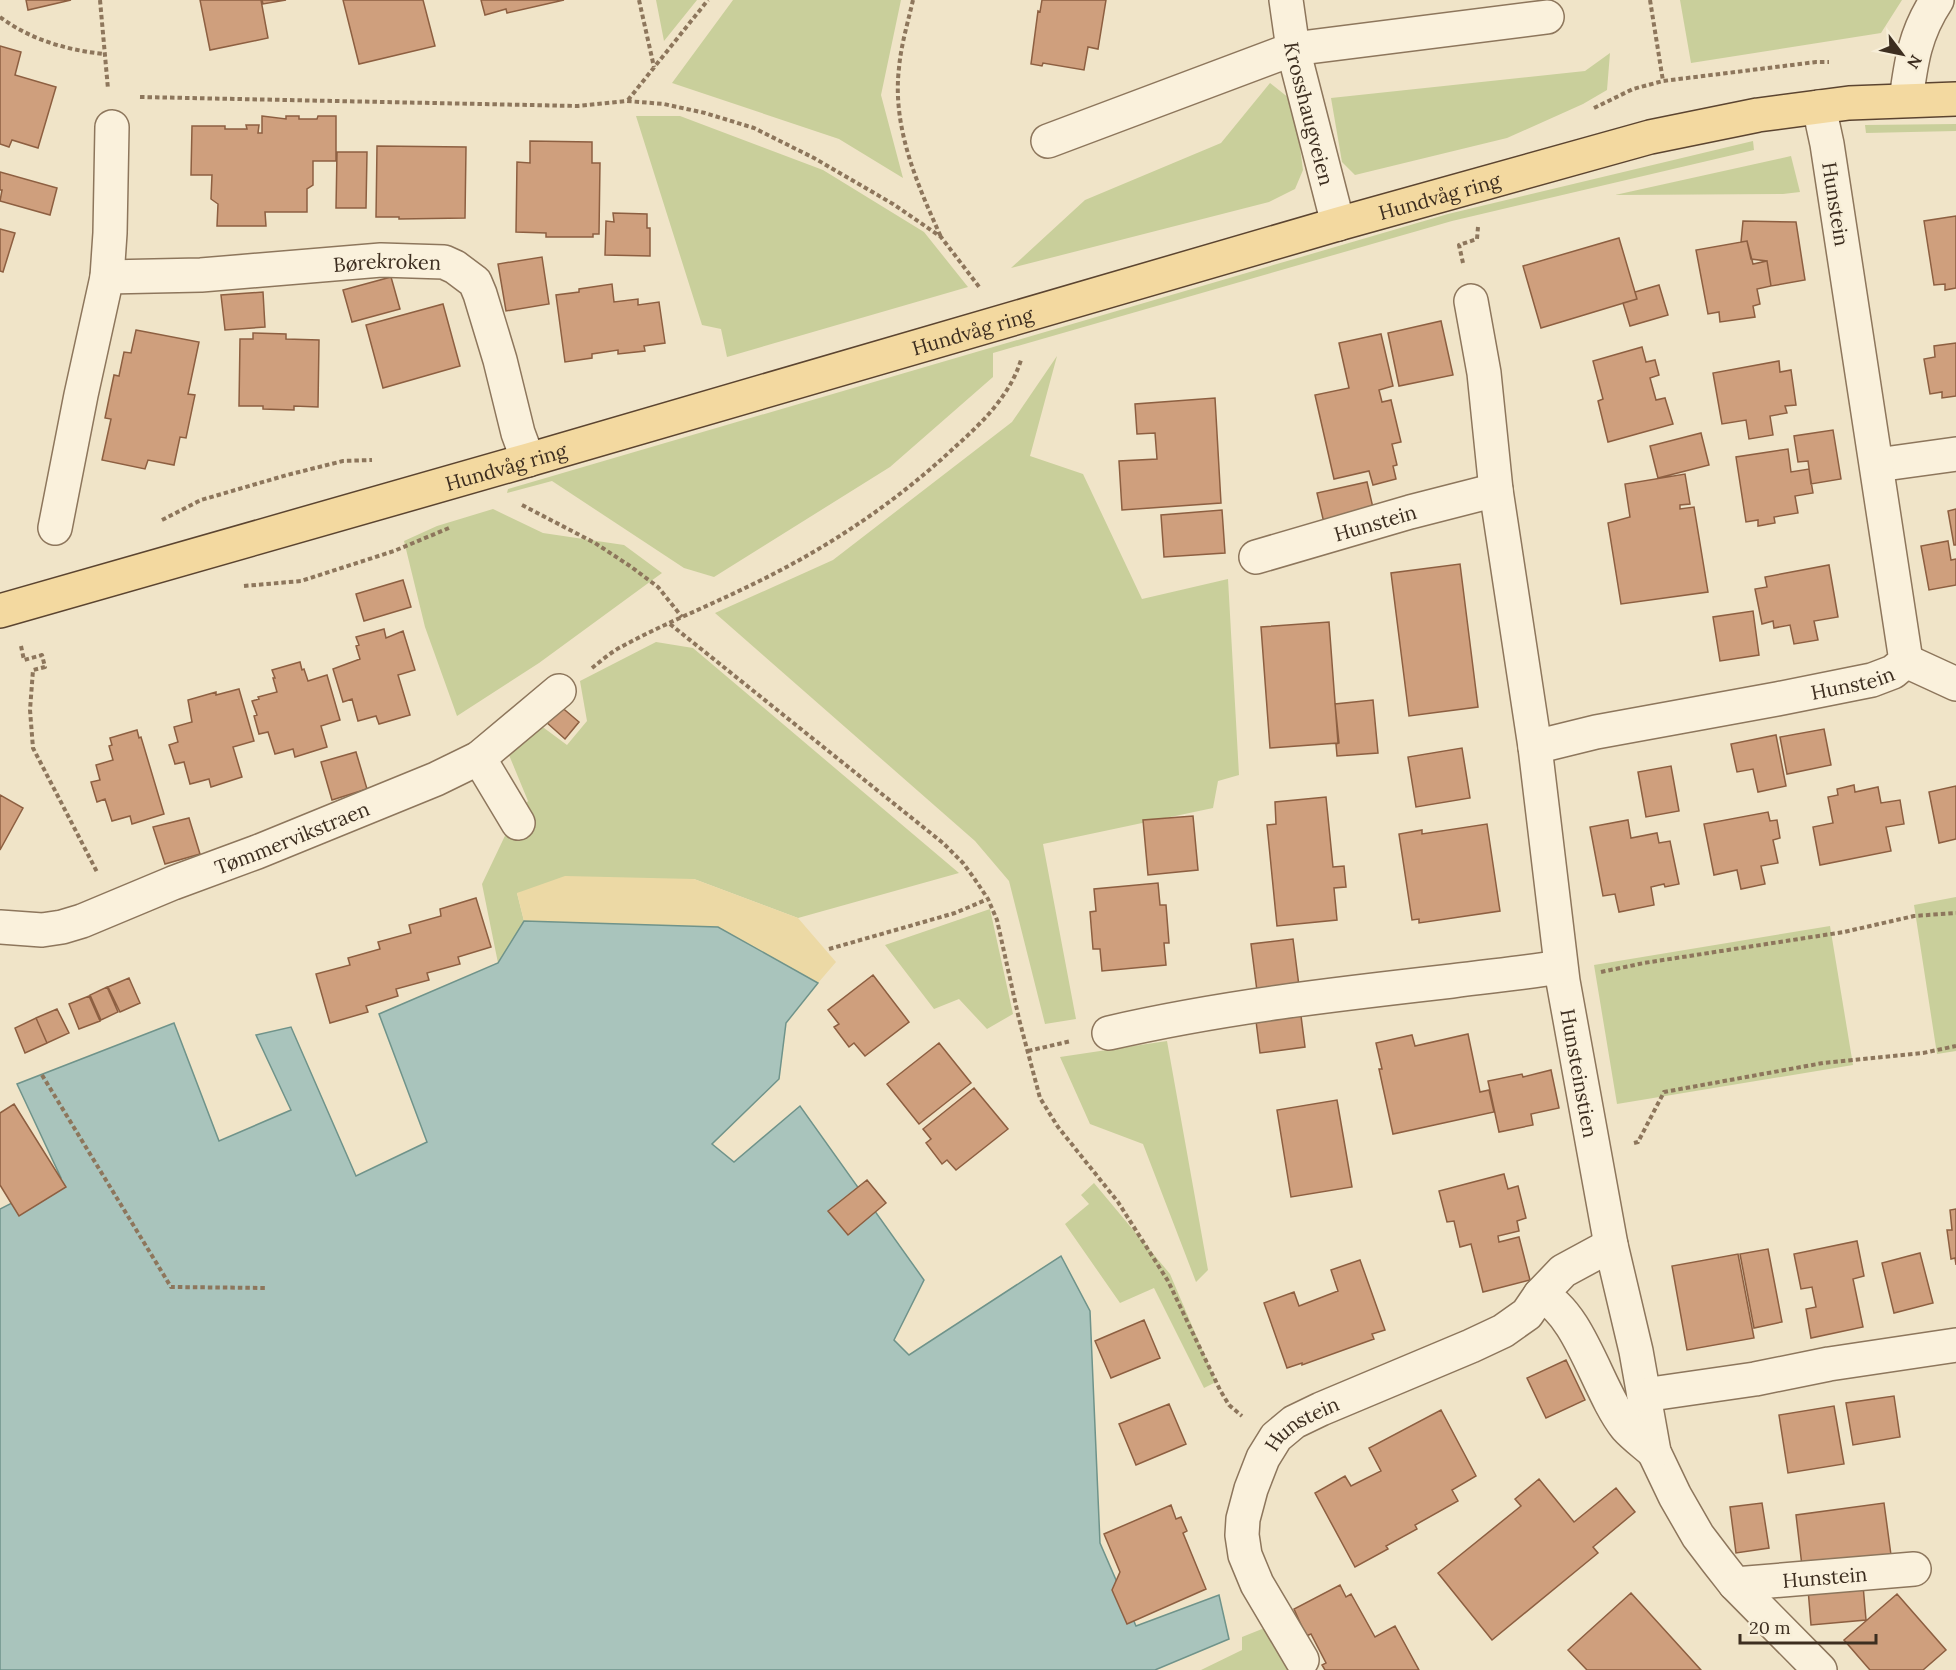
<svg xmlns="http://www.w3.org/2000/svg" width="1956" height="1670" font-family="Lora,serif">
	<style>
		.green { fill: #c9cf9b }
		.sand { fill: #ecd9a5 }
		.water { fill: #a9c4bc; stroke: #6f938a; stroke-width: 1.5 }
		.building { fill: #cf9f7d; stroke: #8d5f41; stroke-width: 1.5 }
		.lines { fill: none; stroke-linecap: round; stroke-linejoin: round }
		.minor-casing { stroke: #8d765c; stroke-width: 36 }
		.major-casing { stroke: #5b4430; stroke-width: 36 }
		.path { stroke: #8d765c; stroke-width: 4; stroke-dasharray: 4.5 3; stroke-linecap: butt }
		.minor { stroke: #faf1dc; stroke-width: 33 }
		.major { stroke: #f3d9a0; stroke-width: 33 }
		.labels { text-anchor: middle; dominant-baseline: central; stroke-width: 4.5; stroke-linejoin: round; paint-order: stroke }
		.street-label { font-size: 20px; fill: #3d2e20; stroke: #f7eed8 }
	</style>
	<rect width="100%" height="100%" fill="#f0e4c8"/>
	<path class="green" d="M656 0H697L664 41Z
		M733 0H901L881 95 903 178 839 139 672 83Z
		M1680 0H1902L1881 33 1691 63Z
		M1610 53 1607 90 1583 104 1507 138 1355 175 1342 162 1331 98 1585 71Z
		M1270 83 1294 102 1303 170 1295 189 1269 202 1011 268 1085 200 1221 143Z
		M636 116H680L823 170 924 232 968 287 727 357 721 329 702 325Z
		M1956 124V131L1866 133 1865 125Z
		M1753 141 1754 150 1452 221 993 353V377L890 467 714 577 684 568 552 481 507 493 508 489 1448 214Z
		M1791 156 1800 192 1783 194 1615 195Z
		M1057 356 1030 456 1083 474 1142 599 1228 579 1239 775 1218 781 1213 808 1043 844 1076 1019 1045 1024 1009 881 975 841 715 613 833 560 1012 422Z
		M493 509 543 533 624 545 662 573 539 663 457 716 425 627 404 541 437 526Z
		M656 642 693 648 959 873 798 918 694 879 517 893 524 921 498 963 482 884 513 819 528 801 509 755 540 725 567 745 587 721 580 681Z
		M1956 897V1051L1937 1054 1914 905Z
		M990 909 1013 1014 987 1029 959 999 934 1009 885 945Z
		M1830 926 1853 1065 1617 1104 1594 965Z
		M1167 1041 1208 1270 1196 1282 1143 1144 1090 1124 1060 1057Z
		M1094 1183 1170 1274 1216 1382 1204 1388 1154 1288 1120 1303 1065 1224 1089 1204 1081 1195Z
		M1272 1625 1299 1670H1201L1242 1650V1637Z"/>
	<path class="sand" d="M565 876 694 879 798 918 836 962 818 983 718 927 524 921 517 893Z"/>
	<path class="water" d="M524 921 718 927 818 983 786 1023 779 1079 712 1144 734 1162 800 1106 924 1280 894 1340 909 1355 1061 1256 1090 1311 1100 1543 1136 1626 1219 1595 1229 1639 1155 1670H0V1209L61 1178 17 1084 174 1023 219 1141 291 1110 256 1035 291 1027 356 1176 427 1142 379 1014 498 963Z"/>
	<path class="building" d="M26 0H71L28 10Z
		M200 0H261L268 38 210 50Z
		M262 0H286L263 4Z
		M343 0H423L435 46 359 64Z
		M481 0H564L507 13 506 9 485 15Z
		M1042 0H1106L1098 49 1088 47 1084 70 1043 63 1042 66 1031 64 1038 11 1040 12Z
		M0 46 21 52 15 75 56 87 38 148 12 140 9 147 0 144Z
		M262 116 286 119V116H299V119H317L318 116H336V161H313V185L307 189V212H265L266 226H217L218 204 211 199 212 175H191L192 126H225V129H247L246 125H259L258 133H262Z
		M530 141 592 142V163H600L599 234H593V237H546V233L516 232 517 162 530 163Z
		M377 146 466 147 465 218 399 219V217H376Z
		M337 152H367L366 208H336Z
		M0 172 57 188 50 215 0 201 2 190H0Z
		M613 213 647 214V228H650V256L605 255 606 221 614 222Z
		M1956 216V288L1945 290V284L1934 285 1924 221Z
		M1743 221 1796 222 1805 280 1771 286 1767 261 1751 259 1747 241 1741 242Z
		M0 229 15 233 3 272 0 271Z
		M1619 238 1637 299 1541 328 1523 266Z
		M1747 241 1753 264 1767 261 1771 286 1757 289 1760 304 1753 306 1755 317 1720 322 1719 312 1708 314 1696 250Z
		M542 257 549 304 506 311 498 264Z
		M391 277 400 309 352 322 343 290Z
		M612 284 614 302 638 299V305L659 302 665 343 644 346 645 351 618 354V350L592 354V358L565 362 556 295 579 292V289Z
		M1659 285 1668 315 1630 326 1623 303 1637 299 1635 292Z
		M263 292 265 327 225 330 221 295Z
		M443 304 460 366 383 388 366 325Z
		M1441 321 1453 375 1399 386 1388 333Z
		M136 330 199 342 188 394 195 395 186 438 180 437 174 465 148 460 145 469 102 460 111 419 105 418 114 375 119 376 124 352 131 353Z
		M253 333 286 334V339L319 340 318 407 294 406V410L263 409V406H239L240 339H253Z
		M1381 334 1393 386 1379 390 1382 402 1391 400 1401 442 1392 444 1397 465 1393 466 1396 479 1373 485 1369 471 1334 479 1315 395 1349 388 1339 343Z
		M1956 343V396L1942 398V392L1930 394 1924 359 1935 357 1934 346Z
		M1642 347 1646 362 1655 360 1659 375 1650 378 1656 400 1665 398 1673 424 1608 442 1598 401 1603 399 1593 361Z
		M1779 361 1780 372 1791 370 1796 405 1785 406 1787 413 1770 416 1773 435 1749 439 1746 420 1722 424 1713 373Z
		M1215 398 1221 503 1122 510 1119 461 1157 459 1155 433 1137 434 1135 404Z
		M1833 430 1841 479 1811 484 1808 461 1798 462 1794 436Z
		M1701 433 1709 465 1658 478 1650 446Z
		M1788 449 1791 472 1809 469 1813 493 1795 496 1798 513 1774 517 1775 523 1758 526V520L1746 522 1736 457Z
		M1685 474 1690 504 1680 505V509L1694 507 1708 592 1621 604 1608 523 1630 517 1625 484Z
		M1367 482 1374 512 1324 523 1317 493Z
		M1956 509V545H1954L1948 511Z
		M1222 510 1225 553 1164 557 1161 515Z
		M1948 541 1951 560 1956 559V585L1929 590 1921 546Z
		M1460 564 1478 707 1409 716 1391 573Z
		M1829 565 1838 617 1814 621 1818 640 1794 644 1790 625 1774 628 1773 621 1762 624 1755 589 1767 587 1765 577Z
		M403 580 411 607 364 621 356 594Z
		M1753 611 1759 655 1720 661 1713 617Z
		M1329 622 1338 743 1270 748 1261 627Z
		M384 629 386 638 403 631 415 670 398 675 410 715 379 724 376 716 358 721 352 699 343 702 333 669 360 659 356 646 359 645 356 637Z
		M300 662 302 670 304 669 308 681 327 675 340 720 321 726 327 747 295 757 293 749 275 754 268 732 259 734 254 716 257 715 252 701 259 699 258 697 277 692 273 678H275L272 670Z
		M239 689 254 741 233 747 242 777 211 787 209 779 190 784 184 762 175 764 169 745 178 742 174 727 192 722 188 700 216 692V695Z
		M1373 700 1378 753 1337 756 1336 744 1339 743 1335 704Z
		M559 705 579 722 565 739 545 721Z
		M1824 729 1831 765 1787 774 1780 737Z
		M137 730 139 738 141 737 164 814 132 824 130 816 112 821 105 799 97 802 91 782 100 780 96 765 113 760 109 746 112 745 110 738Z
		M1776 735 1786 786 1758 792 1753 769 1737 772 1731 744Z
		M1462 748 1470 798 1416 807 1408 757Z
		M356 752 367 789 332 800 321 762Z
		M1671 766 1679 811 1646 817 1638 772Z
		M1854 785 1855 792 1878 787 1881 803 1900 800 1904 824 1886 827 1891 851 1820 865 1813 827 1833 823 1828 797 1838 795 1837 789Z
		M1956 786V839L1939 843 1929 792Z
		M0 795 23 808 0 850Z
		M1326 797 1333 867 1344 866 1346 887 1334 888 1337 920 1277 926 1267 825 1276 824 1275 802Z
		M1768 812 1770 821 1777 820 1780 838 1773 840 1778 863 1761 866 1765 884 1741 889 1737 870 1714 875 1704 824Z
		M1193 816 1198 870 1148 875 1143 820Z
		M189 818 200 854 165 864 153 827Z
		M1628 820 1631 838 1657 833 1659 843 1670 841 1679 884 1665 887 1664 884 1651 887 1654 905 1619 912 1615 894 1603 896 1590 827Z
		M1487 824 1500 911 1419 923V919L1412 920 1399 834 1422 830V834Z
		M1158 883 1160 905H1166L1169 943H1164L1166 965 1102 971 1100 949H1093L1090 912 1096 911 1094 889Z
		M476 898 491 947 458 957 460 964 427 973 429 980 396 989 398 996 366 1006 368 1012 330 1023 316 974 350 965 348 958 380 949 378 942 411 933 409 925 441 916 440 909Z
		M1293 939 1299 986 1257 991 1251 944Z
		M873 975 909 1022 865 1056 854 1043 849 1047 834 1027 839 1024 828 1010Z
		M129 978 140 1003 120 1012 108 987Z
		M107 987 118 1012 101 1020 90 995Z
		M89 996 100 1021 79 1029 69 1004Z
		M1300 1008 1305 1047 1260 1053 1255 1013Z
		M57 1009 69 1033 47 1043 36 1018Z
		M36 1018 47 1043 25 1053 15 1028Z
		M1468 1034 1480 1092 1489 1090 1494 1112 1393 1134 1379 1069H1382L1376 1043 1412 1035 1415 1046Z
		M939 1043 971 1083 919 1124 887 1084Z
		M1551 1070 1559 1108 1531 1114 1533 1125 1499 1132 1488 1081 1522 1074 1523 1077Z
		M974 1088 1008 1129 956 1170 947 1160 942 1164 926 1143 931 1139 923 1129Z
		M1337 1100 1352 1187 1291 1197 1277 1110Z
		M14 1104 66 1187 19 1216 0 1185V1113Z
		M1504 1174 1508 1189 1518 1186 1526 1218 1517 1221 1519 1231 1498 1236 1499 1242 1519 1237 1530 1280 1483 1292 1471 1244 1460 1247 1454 1221 1447 1222 1439 1191Z
		M867 1180 886 1203 848 1235 828 1211Z
		M1956 1209V1265L1955 1258 1951 1259 1947 1230H1952L1950 1210Z
		M1857 1241 1864 1276 1853 1279 1863 1327 1811 1338 1806 1309 1816 1307 1812 1287 1801 1289 1794 1254Z
		M1768 1249 1782 1322 1754 1328 1740 1254Z
		M1920 1253 1933 1303 1894 1313 1882 1263Z
		M1738 1254 1754 1338 1687 1350 1672 1266Z
		M1360 1260 1385 1330 1372 1334 1374 1339 1302 1365V1363L1287 1368 1264 1303 1294 1292 1299 1306 1338 1291 1331 1270Z
		M1144 1320 1160 1358 1111 1378 1095 1341Z
		M1566 1360 1585 1400 1546 1418 1527 1378Z
		M1894 1396 1900 1437 1853 1445 1846 1403Z
		M1169 1404 1186 1444 1136 1465 1119 1424Z
		M1834 1406 1844 1464 1788 1473 1779 1415Z
		M1441 1410 1476 1476 1452 1490 1458 1501 1415 1525 1417 1529 1386 1546 1388 1549 1355 1567 1315 1493 1345 1476 1351 1486 1381 1471 1369 1448Z
		M1539 1479 1574 1522 1616 1488 1635 1512 1593 1547 1598 1553 1492 1640 1438 1573 1521 1506 1515 1499Z
		M1762 1503 1769 1548 1736 1553 1730 1507Z
		M1884 1503 1891 1555 1802 1566 1796 1515Z
		M1171 1505 1176 1519 1181 1517 1187 1531 1183 1533 1206 1589 1127 1624 1112 1590 1120 1572 1104 1534Z
		M1340 1585 1346 1597 1351 1594 1375 1637 1395 1626 1419 1670H1325L1322 1665 1326 1663 1311 1634 1306 1636 1294 1609Z
		M1863 1585 1866 1620 1811 1625 1808 1589Z
		M1631 1593 1701 1670H1587L1568 1650Z
		M1897 1594 1946 1650 1923 1670H1870L1844 1640Z"/>
	<g class="lines">
		<defs>
			<g id="minor">
				<path id="s1" d="M1286 0 1293 49 1338 224"/>
				<path d="M1906 100C1911 62 1915 33 1937 0"/>
				<path d="M1048 141 1293 49 1547 17"/>
				<path d="M107 277 110 233 112 127"/>
				<path id="s2" d="M1471 301 1484 373 1496 490 1535 747 1563 981 1611 1245 1636 1351 1654 1452 1675 1496 1698 1536 1717 1561 1735 1584 1820 1670"/>
				<path d="M1877 465 1956 454"/>
				<path id="s3" d="M55 528 81 395 107 277 201 275 381 260 444 262 455 267 475 282 480 294 500 360 518 433 528 460"/>
				<path id="s4" d="M1256 557 1410 512 1496 490"/>
				<path d="M1906 661 1956 684"/>
				<path id="s5" d="M1535 747 1596 732 1777 699 1872 680 1893 672 1906 661 1827 144 1819 107"/>
				<path d="M479 758 518 823"/>
				<path id="s6" d="M0 927 42 930 62 927 82 921 173 883 257 852 436 779 479 758 559 691"/>
				<path d="M1109 1033C1222 1007 1337 994 1452 981 1489 976 1524 973 1560 967"/>
				<path d="M1540 1295C1580 1312 1598 1392 1626 1427 1634 1436 1645 1444 1654 1452"/>
				<path d="M1644 1395 1755 1379 1829 1364 1956 1345"/>
				<path id="s7" d="M1735 1584 1914 1569"/>
				<path id="s8" d="M1302 1660 1257 1584 1245 1555 1242 1535 1243 1519 1251 1489 1263 1458 1276 1437 1294 1422 1321 1409 1471 1346 1503 1331 1527 1314 1540 1295 1563 1271 1611 1245"/>
			</g>
			<g id="major">
				<path id="s9" d="M0 611 528 460 1338 224 1650 137 1758 115 1849 103 1956 99"/>
			</g>
		</defs>
		<use href="#minor" class="minor-casing"/>
		<use href="#major" class="major-casing"/>
		<path class="path" d="M100 0 108 89
			M639 0 654 67
			M913 0C908 22 901 45 899 68 892 127 917 184 941 237
			M1650 0 1663 81
			M0 17C31 40 67 50 104 54
			M140 97 578 106 627 101 664 104 705 113 754 128 814 158 893 204 941 237 980 288
			M628 100 708 0
			M1594 108 1633 89 1663 81 1816 62H1829
			M1463 263 1459 245 1477 239 1478 227
			M522 505 595 543 630 566 658 587 682 617
			M162 520 201 500 287 475 343 461 372 460
			M244 586 301 581 394 551 449 528
			M670 624 943 843 963 863 974 878 988 899 997 920 1019 1019 1040 1098 1058 1127 1118 1202 1168 1281 1220 1390 1229 1405 1242 1416
			M21 646 24 660 42 655 45 667 33 670 30 710 33 748 97 872
			M592 668C601 661 611 652 621 647 661 625 704 608 745 588 823 551 893 505 956 446 983 422 1010 395 1021 360
			M829 949 955 913 988 899
			M1601 972 1644 963 1844 932 1914 916 1956 913
			M1028 1051 1071 1041
			M42 1075 171 1287 267 1288
			M1634 1143 1638 1142 1664 1092 1823 1063 1923 1053 1956 1046"/>
		<use href="#minor" class="minor"/>
		<use href="#major" class="major"/>
	</g>
	<g class="labels">
		<g class="street-label">
			<text stroke="none"><textPath href="#s1" startOffset="116">Krosshaugveien</textPath></text>
			<text stroke="none"><textPath href="#s9" startOffset="1498">Hundvåg ring</textPath></text>
			<text transform="translate(1836 204) rotate(81)">Hunstein</text>
			<text stroke="none"><textPath href="#s3" startOffset="537">Børekroken</textPath></text>
			<text stroke="none"><textPath href="#s9" startOffset="1012">Hundvåg ring</textPath></text>
			<text stroke="none"><textPath href="#s9" startOffset="526">Hundvåg ring</textPath></text>
			<text stroke="none"><textPath href="#s4" startOffset="124">Hunstein</textPath></text>
			<text stroke="none"><textPath href="#s5" startOffset="324">Hunstein</textPath></text>
			<text stroke="none"><textPath href="#s6" startOffset="309">Tømmervikstraen</textPath></text>
			<text stroke="none"><textPath href="#s2" startOffset="780">Hunsteinstien</textPath></text>
			<text stroke="none"><textPath href="#s8" startOffset="274">Hunstein</textPath></text>
			<text stroke="none"><textPath href="#s7" startOffset="90">Hunstein</textPath></text>
		</g>
	</g>
	<g transform="translate(1902 54) rotate(122)" stroke="#f7eed8" stroke-width="4.5" paint-order="stroke">
	<path d="M0-4.5L10 22L0 15L-10 22Z" fill="#3d2e20"/>
	<text y="-9" font-size="16" font-weight="bold" text-anchor="middle" fill="#3d2e20">N</text>
	</g>
	<path d="M1740 1634v9h136v-9" fill="none" stroke="#3d2e20" stroke-width="3"/>
	<text x="1749" y="1634" font-size="18" fill="#3d2e20" stroke="#f7eed8" stroke-width="4.5" paint-order="stroke">20 m</text>
</svg>
